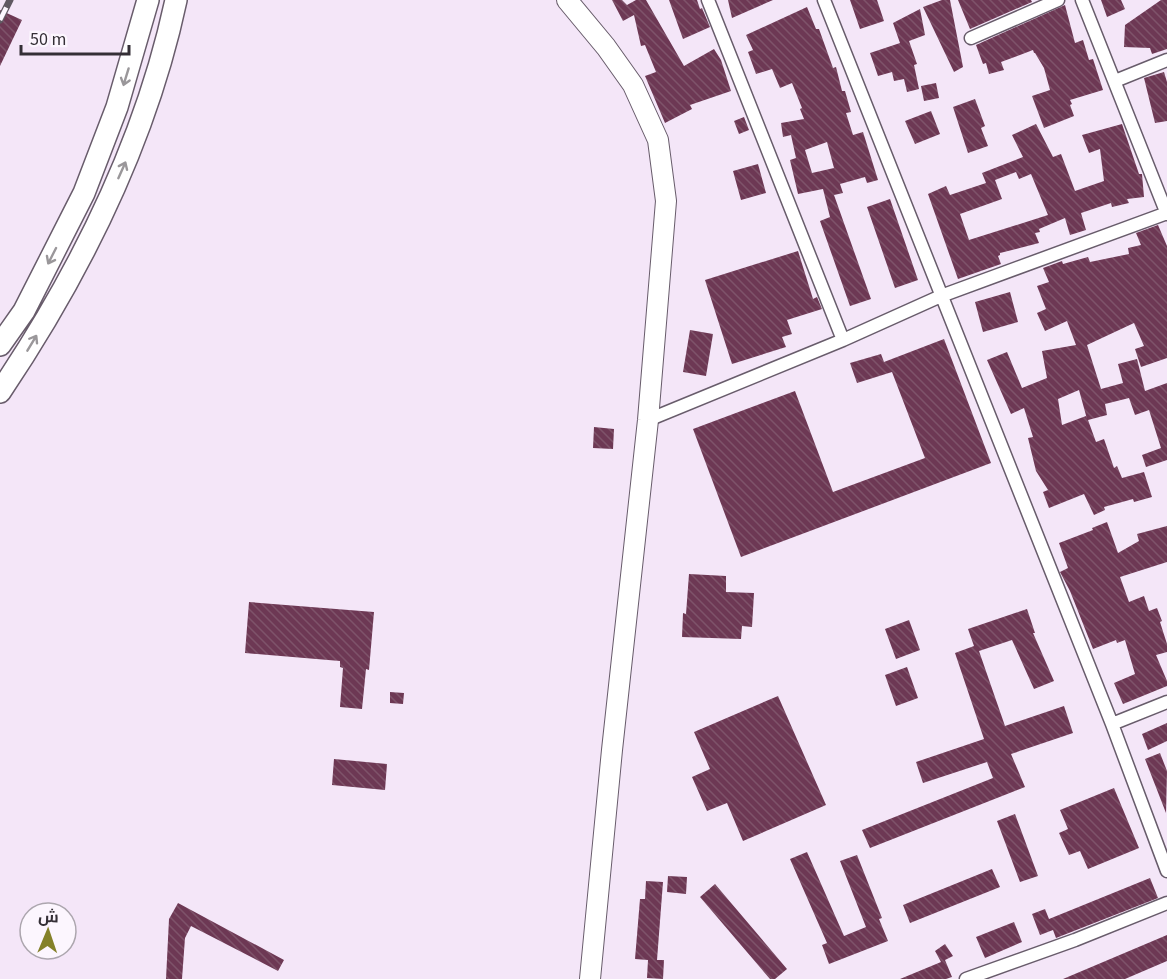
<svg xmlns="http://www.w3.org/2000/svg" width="1167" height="979" font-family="'Source Sans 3',Cairo,sans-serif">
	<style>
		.building { fill: url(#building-back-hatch); fill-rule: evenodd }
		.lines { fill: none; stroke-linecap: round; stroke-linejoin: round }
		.street-casing { stroke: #685c6b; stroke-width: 15 }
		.primary-casing { stroke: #685c6b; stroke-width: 22 }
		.highway-casing { stroke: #685c6b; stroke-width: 24 }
		.street { stroke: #fff; stroke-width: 12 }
		.primary { stroke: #fff; stroke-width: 20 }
		.highway { stroke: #fff; stroke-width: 21 }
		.rail-casing { stroke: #605962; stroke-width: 7 }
		.rail { stroke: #fcf6fe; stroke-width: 4.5; stroke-dasharray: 14; stroke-linecap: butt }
		.oneway { stroke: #9a979a }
	</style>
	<defs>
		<pattern id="building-back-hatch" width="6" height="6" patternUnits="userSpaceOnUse" patternTransform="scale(1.5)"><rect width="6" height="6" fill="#6d3854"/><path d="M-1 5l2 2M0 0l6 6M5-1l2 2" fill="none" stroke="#7e536a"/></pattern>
	</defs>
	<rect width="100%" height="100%" fill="#f4e6f8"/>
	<path class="building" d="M612 0H622L627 5 636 0H646L684 66 714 49 721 60 731 91 690 105 692 109 665 123 645 76 656 72 645 45 641 46 634 15 623 21Z
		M669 0H697L700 9 702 8 710 27 683 39Z
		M728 0H773L732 18Z
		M850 0H877L884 21 860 29Z
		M942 0H950L963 67 954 72 923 7Z
		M958 0H1031L1032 2 970 29Z
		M1101 0H1121L1125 9 1107 17Z
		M1161 0H1167V49L1152 54 1150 48 1124 47 1125 25Z
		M1065 5 1075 43 1083 40 1089 60 1093 59 1103 90 1070 100 1072 104 1070 105 1074 116 1044 128 1032 96 1050 90 1044 68 1035 53H1034L1033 50 1001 62 1004 70 989 74 986 63 983 64 976 45Z
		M807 7 816 29H819L833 68 836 67 842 91H845L851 112 846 113 853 135 863 132 878 180 867 183 865 177 840 184 843 193 834 195 871 299 850 306 820 221 830 217 823 189 798 194 790 160 796 158 791 135 783 137 781 123 804 119 800 109 802 108 792 83 780 88 772 69 756 74 748 52 753 50 746 35ZM827 142 834 168 812 173 805 150Z
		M920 9 925 35 909 41 917 64 914 65 919 89 907 92 904 79 894 81 892 72 878 76 870 53 900 43 893 23Z
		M0 10 22 20 0 66Z
		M1164 72 1167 82V121L1155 123 1144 78Z
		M936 83 939 98 924 101 921 86Z
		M975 99 985 126 981 128 988 146 968 153 953 107Z
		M931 111 940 134 915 144 905 121Z
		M744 117 749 130 739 134 734 121Z
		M1036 124 1053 157 1061 154 1075 191 1104 181 1100 149 1089 153 1082 135 1122 124 1139 174H1142L1144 197 1127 199 1129 203 1112 207 1111 203 1081 213 1086 230 1070 235 1065 218 1039 229 1040 232 1035 233 1039 243 1000 253V255L998 256 1001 264 958 279 928 194 946 186 950 195 986 183 982 173 1023 157 1012 135ZM1016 172 1019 179 1031 174 1048 215 969 240 960 214 1002 199 995 180Z
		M758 164 766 193 741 200 733 171Z
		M890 199 918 280 895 288 867 207Z
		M1158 225 1167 246V358L1141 367 1135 349 1144 346 1134 323 1087 345 1101 389 1123 383 1118 364 1137 359 1145 391 1167 383V460L1146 467 1142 455 1161 448 1149 410 1135 415 1129 398 1105 404 1107 415 1088 420 1096 442 1104 439 1114 468 1117 466 1122 478 1144 472 1152 497 1134 502 1133 499 1104 507 1105 510 1094 515 1084 494 1049 508 1043 492 1048 490 1036 471 1028 438 1033 437 1024 408 1011 414 987 360 1007 352 1022 388 1047 378 1042 351 1076 345 1067 321 1045 331 1037 313 1046 309 1037 286 1049 282 1043 268 1062 261 1063 264 1088 257 1090 262 1129 254 1128 248 1141 245 1136 233ZM1079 390 1087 419 1086 416 1062 425 1058 399Z
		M798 251 813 299 817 297 822 309 787 320 792 334 782 337 786 347 732 364 705 280Z
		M1010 292 1018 322 983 332 975 302Z
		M690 330 713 334 706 376 683 372Z
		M944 339 991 463 741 557 693 429 795 391 833 492 925 458 892 372 857 383 850 363 881 354 884 362Z
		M594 427 614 429 613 449 593 448Z
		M1107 522 1118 553 1139 541 1137 534 1167 526V562L1120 577 1129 602 1144 596 1149 611 1157 608 1162 621 1160 622 1167 644V652L1156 655 1167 681V686L1123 704 1114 683 1135 674 1125 640 1117 643 1116 640 1093 649 1070 591 1060 572 1068 568 1059 543 1093 530 1092 528Z
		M689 574 726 576V592L754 593 752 627 742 626 741 639 682 637 683 613 686 614Z
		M249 602 374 612 369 670 366 669 362 709 340 707 343 668 340 667V661L245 653Z
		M1027 609 1035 633H1033L1054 681 1034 689 1012 640 979 651 1005 726 1064 706 1073 733 1011 754 1025 787 870 848 862 830 993 778 987 762 923 783 916 762 984 739 955 653 974 646 968 629Z
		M909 620 920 650 896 659 885 629Z
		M907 667 918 698 896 706 885 675Z
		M390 692 404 693 403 704 390 703Z
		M778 696 826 805 743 841 727 803 707 811 692 777 710 769 694 732Z
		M1167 723V741L1148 750 1142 734Z
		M1160 753 1167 771 1166 813 1145 759Z
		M334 759 387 764 385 790 332 785Z
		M1114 788 1139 848 1088 869 1080 851 1069 855 1059 833 1068 829 1060 810Z
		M1015 814 1038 876 1020 882 997 821Z
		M807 852 844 936 866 927 840 861 857 855 882 918 879 919 888 941 829 964 822 945 827 943 790 859Z
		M992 869 1000 887 910 923 903 905Z
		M668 876 687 877 686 894 667 892Z
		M1150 878 1158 898 1056 938 1053 930 1040 935 1032 914 1045 909 1049 919Z
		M646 881 663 882 657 960H664L663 979 647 978 648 960 635 959 640 899H645Z
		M715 884 787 969 775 979H770L700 897Z
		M178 903 284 960 278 971 191 926 185 938 182 979H166L169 919Z
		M1014 922 1022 942 985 958 976 937Z
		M1167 935V961L1125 979H1063Z
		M945 944 953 956 945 960 952 977 946 979H900L941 962 935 951Z"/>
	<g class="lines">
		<defs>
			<path id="street" d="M708 0 843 340
				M824 0 1112 724 1167 871
				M1082 0 1167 214
				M971 38 1058 0
				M1115 81 1167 60
				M648 420 843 340 941 296 1167 213
				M1112 724 1167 702
				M966 979 1075 940 1167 903"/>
			<path id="primary" d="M567 0 606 47 633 85 658 140 666 201 648 420 612 750 590 979"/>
			<path id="highway" d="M0 345 24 311 84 193 117 107 148 0
				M0 392C80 273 146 141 176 0"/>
		</defs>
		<use href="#street" class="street-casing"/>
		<use href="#primary" class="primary-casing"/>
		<use href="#highway" class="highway-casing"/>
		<use href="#street" class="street"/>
		<use href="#primary" class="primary"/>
		<use href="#highway" class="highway"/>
		<defs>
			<path id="rail" d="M0 20 10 0"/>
		</defs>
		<use href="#rail" class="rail-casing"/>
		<use href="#rail" class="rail"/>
	</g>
	<defs><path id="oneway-shaft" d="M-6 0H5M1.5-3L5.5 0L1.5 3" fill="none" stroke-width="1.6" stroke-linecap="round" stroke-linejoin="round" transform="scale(1.5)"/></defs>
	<g class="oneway">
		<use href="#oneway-shaft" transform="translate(126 77) rotate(107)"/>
		<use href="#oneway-shaft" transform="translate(122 170) rotate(-66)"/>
		<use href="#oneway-shaft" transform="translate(52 256) rotate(117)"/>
		<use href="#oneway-shaft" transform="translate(32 343) rotate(-59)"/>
	</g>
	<g transform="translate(48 931) rotate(2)"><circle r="28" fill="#fcf6fe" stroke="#aca6ae" stroke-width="1.5"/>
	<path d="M0-4.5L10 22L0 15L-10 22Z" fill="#848129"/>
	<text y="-9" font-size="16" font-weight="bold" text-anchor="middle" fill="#342f36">ش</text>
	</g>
	<path d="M21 45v9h108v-9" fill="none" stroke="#342f36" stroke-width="3"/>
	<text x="30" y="45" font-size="18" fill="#342f36" stroke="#fcf6fe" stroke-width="4.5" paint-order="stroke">50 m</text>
</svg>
